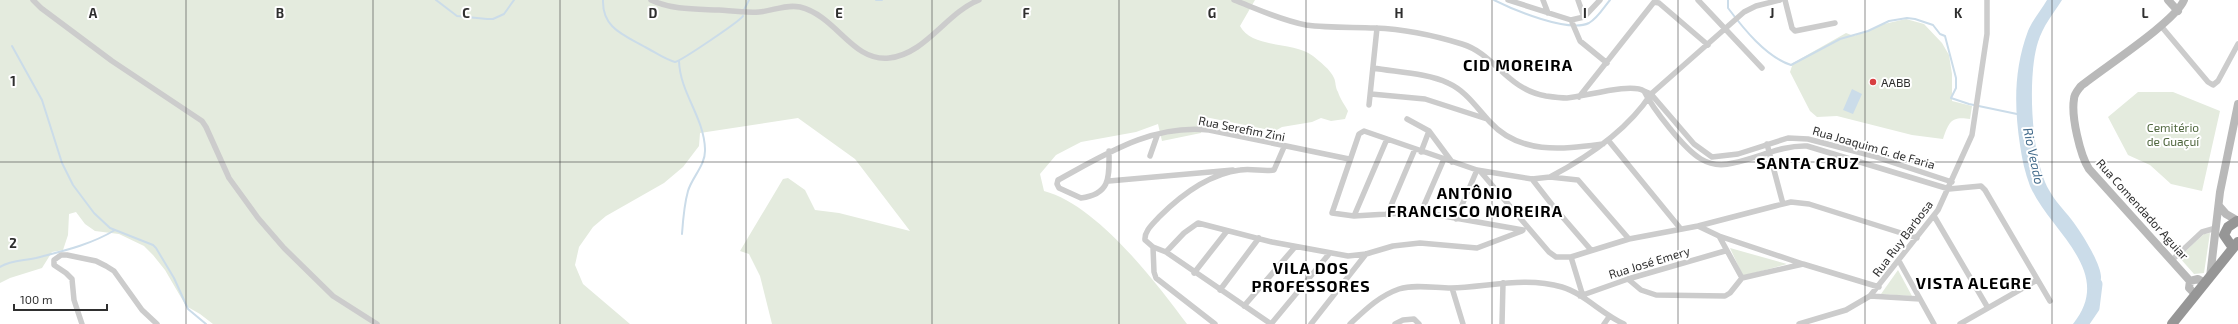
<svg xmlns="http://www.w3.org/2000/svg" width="2238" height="324" font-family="'Exo 2',sans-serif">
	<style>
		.green { fill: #e4ebde }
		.water { fill: #cbdce9 }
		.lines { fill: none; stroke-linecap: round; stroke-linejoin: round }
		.stream { stroke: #cbdce9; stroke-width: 2 }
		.river { stroke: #cbdce9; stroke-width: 11 }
		.street { stroke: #ccc; stroke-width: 5.5 }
		.secondary { stroke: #b9b9b9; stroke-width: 8 }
		.highway { stroke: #969696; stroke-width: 10 }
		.grid { fill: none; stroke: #2f2f2f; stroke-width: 1; stroke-opacity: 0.55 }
		.poi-dot { fill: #d83f41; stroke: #fff; stroke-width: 1.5 }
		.labels { text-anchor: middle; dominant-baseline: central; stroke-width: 4; stroke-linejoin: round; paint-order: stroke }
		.poi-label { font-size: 12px; fill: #2f2f2f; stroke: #fff; text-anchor: start }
		.park-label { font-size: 12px; fill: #50673f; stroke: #fff }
		.street-label { font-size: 12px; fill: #2f2f2f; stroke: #fff }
		.water-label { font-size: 13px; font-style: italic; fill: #436b8b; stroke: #fff }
		.district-label { font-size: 16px; font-weight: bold; letter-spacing: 1px; fill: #000; stroke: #fff }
		.grid-label { font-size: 13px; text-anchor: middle; font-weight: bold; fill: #2f2f2f; stroke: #fff; stroke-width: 4; stroke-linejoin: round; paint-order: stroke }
	</style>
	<rect width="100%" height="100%" fill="#fff"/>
	<path class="green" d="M0 0H1255L1240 26C1252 49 1294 41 1313 56 1319 61 1331 70 1334 78 1336 82 1335 87 1338 92 1340 99 1345 105 1348 111L1345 119 1331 121 1321 118 1312 122 1282 127 1275 131 1205 117 1201 133 1162 141 1158 124 1136 132 1081 142 1056 155 1040 174 1044 191C1097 205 1155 281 1187 324H772L760 276 749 254 740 251 783 179 788 178 805 190 815 210 839 213 910 231 855 159 798 118 700 133 699 146 683 167 664 183 606 216 593 227 579 247 575 265 583 284 630 324H213L200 314 186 306 165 270 153 255 144 246 119 234 95 231 85 224 76 212 69 214 68 235 63 250 52 252 42 268 10 278 0 283Z
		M1906 19 1924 24 1942 43 1949 55 1952 74V101L1972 106 1970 119C1951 116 1949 122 1943 139L1912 135 1837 116 1817 117 1810 111 1790 72 1793 63 1846 33 1854 36 1884 24Z
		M2138 92H2173L2220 111 2202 191 2171 184 2150 165 2128 155 2108 117Z
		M2210 233 2204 273 2194 274 2179 257 2204 234Z
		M1730 248 1787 264 1743 276Z
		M1898 270 1912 296 1881 294Z"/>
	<path class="water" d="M2047 0H2062C2053 14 2043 26 2038 42 2027 76 2031 159 2049 190 2055 201 2064 210 2071 219 2080 230 2102 265 2101 278 2100 294 2092 310 2086 324H2073C2116 271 2049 231 2030 186 2025 173 2022 159 2020 145 2014 105 2014 69 2028 31 2032 21 2041 10 2047 0Z
		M1852 89 1862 94 1853 114 1843 110Z"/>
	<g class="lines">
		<path class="stream" d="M436 0 457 16 487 19H493L504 14 514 0
			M603 0C602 28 624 35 645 47 655 52 664 59 675 62 681 61 740 21 743 16
			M876 0H882
			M1494 0C1514 10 1568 33 1589 23 1598 18 1604 7 1610 0
			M1728 0V8C1743 28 1766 57 1791 65L1840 39 1868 31 1889 21 1907 18 1915 19 1933 25 1940 34 1945 36 1956 78V88L1951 98 1969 104 2017 114
			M744 10 749 0
			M12 46 42 100 62 163 73 185 94 213 110 228 153 245 156 248 174 278 188 309 206 324
			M679 61C680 93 704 117 705 149 706 165 692 177 688 191 684 205 683 220 682 234
			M0 267C11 260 23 261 36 258 63 251 90 245 115 230"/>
		<path class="river" d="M2083 324 2094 308 2097 284"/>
		<path class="street" d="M33 0 41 8 112 61 202 121 206 127 229 178 258 218 284 248 333 296 377 324
			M651 0C672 10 696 9 719 10 732 11 746 13 759 12 773 11 785 4 800 7 837 16 852 62 889 58 926 54 946 13 979 0
			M1234 0C1257 9 1280 20 1306 25 1329 28 1352 27 1375 28 1402 29 1436 36 1462 44 1495 54 1506 89 1546 96 1553 97 1560 98 1567 98 1584 97 1631 82 1644 91
			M1508 0 1571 20 1584 17 1600 0
			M1543 0 1548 13
			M1578 0 1584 17
			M1698 0 1762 68
			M1785 0 1792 28 1795 31 1835 23
			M1571 20 1580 41 1607 63
			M2161 26 2208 82 2213 85 2218 81 2238 44
			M1373 68C1395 72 1428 73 1448 83 1466 91 1476 107 1490 122 1520 155 1563 149 1603 144
			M1371 94 1425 99 1487 119
			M1579 97 1654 2 1659 3 1708 45
			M1369 105 1377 28
			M1407 119 1429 131 1452 162
			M1608 140 1680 228
			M1767 144 1783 204
			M1109 151C1109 175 1112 194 1081 198L1059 188 1057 184 1058 180C1106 154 1152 124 1209 130L1349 159
			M1421 152 1429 131
			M1150 156 1157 136
			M1480 171 1549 252 1556 257H1571L1629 239 1698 226 1775 206 1791 202 1809 204 1917 238
			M1550 177C1588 157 1627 131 1651 94L1744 12 1756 6 1780 0
			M1532 179 1553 206 1591 250
			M1109 181 1233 170
			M1952 182 1873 156 1808 139 1788 138 1738 154 1712 157 1694 144 1651 94 1644 91C1653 109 1684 149 1701 159 1711 165 1722 166 1733 163 1759 158 1781 145 1807 146L1949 189 1981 186 1985 190 2050 301
			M1421 212 1444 159
			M1387 215 1415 149
			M1354 216 1387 139
			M1934 216 1988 308
			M1456 219 1477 170
			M1698 226 1719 236 1742 278
			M1523 230 1421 212 1354 216 1332 213 1359 134 1364 131 1477 170 1532 179 1550 177 1578 180 1629 239
			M1719 236 1803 264 1879 287
			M1153 247 1145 240C1144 231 1154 223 1159 217 1181 195 1209 174 1240 170 1252 168 1263 172 1274 170L1284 147
			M1166 252 1184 233 1198 223 1272 242 1348 256 1366 254 1393 246 1420 243 1477 248 1522 231
			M1571 257 1582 293
			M2172 260 2202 232 2216 228
			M1899 261 1934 324
			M1194 273 1227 231
			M1628 279 1641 290 1656 295 1725 296 1730 293 1742 278 1803 264
			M1452 288 1463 324
			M1220 290 1259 238
			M1580 296 1628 279 1725 251
			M1870 296 1920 299
			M1244 306 1295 247
			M82 324 74 300 72 279 66 273 54 265V260L61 255H67L96 261 106 266 114 271 142 310 157 324
			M1215 324 1156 278 1154 272 1153 247 1166 252 1271 324
			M1271 324 1329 254
			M1311 324 1366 254
			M1350 324C1365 310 1379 296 1399 289 1415 284 1435 288 1451 288 1487 287 1526 276 1562 287 1583 293 1602 314 1624 324
			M1395 324 1403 320 1414 319 1419 324
			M1502 324 1503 283
			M1604 324 1609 317
			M1799 324 1846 310 1870 296 1938 210 1972 135 1987 34V0
			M1960 324 2037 280"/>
		<path class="secondary" d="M2168 0 2178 11
			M2184 0C2175 22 2103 68 2081 86 2078 90 2074 94 2074 99 2071 116 2080 155 2089 169L2190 281
			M2219 206 2226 214 2238 221
			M2210 277 2220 192 2238 104
			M2196 295 2189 288 2190 281 2198 279 2205 283"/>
		<path class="highway" d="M2233 248 2224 235 2228 227 2237 221
			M2172 324 2238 242"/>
	</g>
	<path class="grid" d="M186 0V324M373 0V324M560 0V324M746 0V324M932 0V324M1119 0V324M1306 0V324M1492 0V324M1678 0V324M1865 0V324M2052 0V324M0 162H2238"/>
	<circle class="poi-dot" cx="1873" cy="82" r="4"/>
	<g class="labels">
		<g class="poi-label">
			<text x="1881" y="82">AABB</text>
		</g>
		<g class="park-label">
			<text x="2173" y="127">Cemitério<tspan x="2173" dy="14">de Guaçuí</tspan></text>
		</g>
		<g class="street-label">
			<text transform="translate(1242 128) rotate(11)">Rua Serefim Zini</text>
			<text transform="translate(1874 147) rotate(16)">Rua Joaquim G. de Faria</text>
			<text transform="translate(2143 209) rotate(48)">Rua Comendador Aguiar</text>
			<text transform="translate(1902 238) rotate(-53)">Rua Ruy Barbosa</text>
			<text transform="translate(1649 262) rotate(-17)">Rua José Emery</text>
		</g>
		<g class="water-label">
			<text transform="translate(2034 156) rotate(78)">Rio Veado</text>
		</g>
		<g class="district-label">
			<text x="1518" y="64">CID MOREIRA</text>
			<text x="1808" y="162">SANTA CRUZ</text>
			<text x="1475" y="192">ANTÔNIO<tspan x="1475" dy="18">FRANCISCO MOREIRA</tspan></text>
			<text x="1311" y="267">VILA DOS<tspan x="1311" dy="18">PROFESSORES</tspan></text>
			<text x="1974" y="282">VISTA ALEGRE</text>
		</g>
	</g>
	<g class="grid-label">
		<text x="93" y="18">A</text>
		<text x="280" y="18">B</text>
		<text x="466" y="18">C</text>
		<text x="653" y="18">D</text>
		<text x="839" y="18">E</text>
		<text x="1026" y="18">F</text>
		<text x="1212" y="18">G</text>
		<text x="1399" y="18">H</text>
		<text x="1585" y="18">I</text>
		<text x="1772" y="18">J</text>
		<text x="1958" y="18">K</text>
		<text x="2145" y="18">L</text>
		<text x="13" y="86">1</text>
		<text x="13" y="248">2</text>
	</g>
	<path d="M14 304v6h93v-6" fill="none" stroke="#2f2f2f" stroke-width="2"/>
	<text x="20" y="304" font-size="12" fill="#2f2f2f" stroke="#ffffff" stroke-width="3" paint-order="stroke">100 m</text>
</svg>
